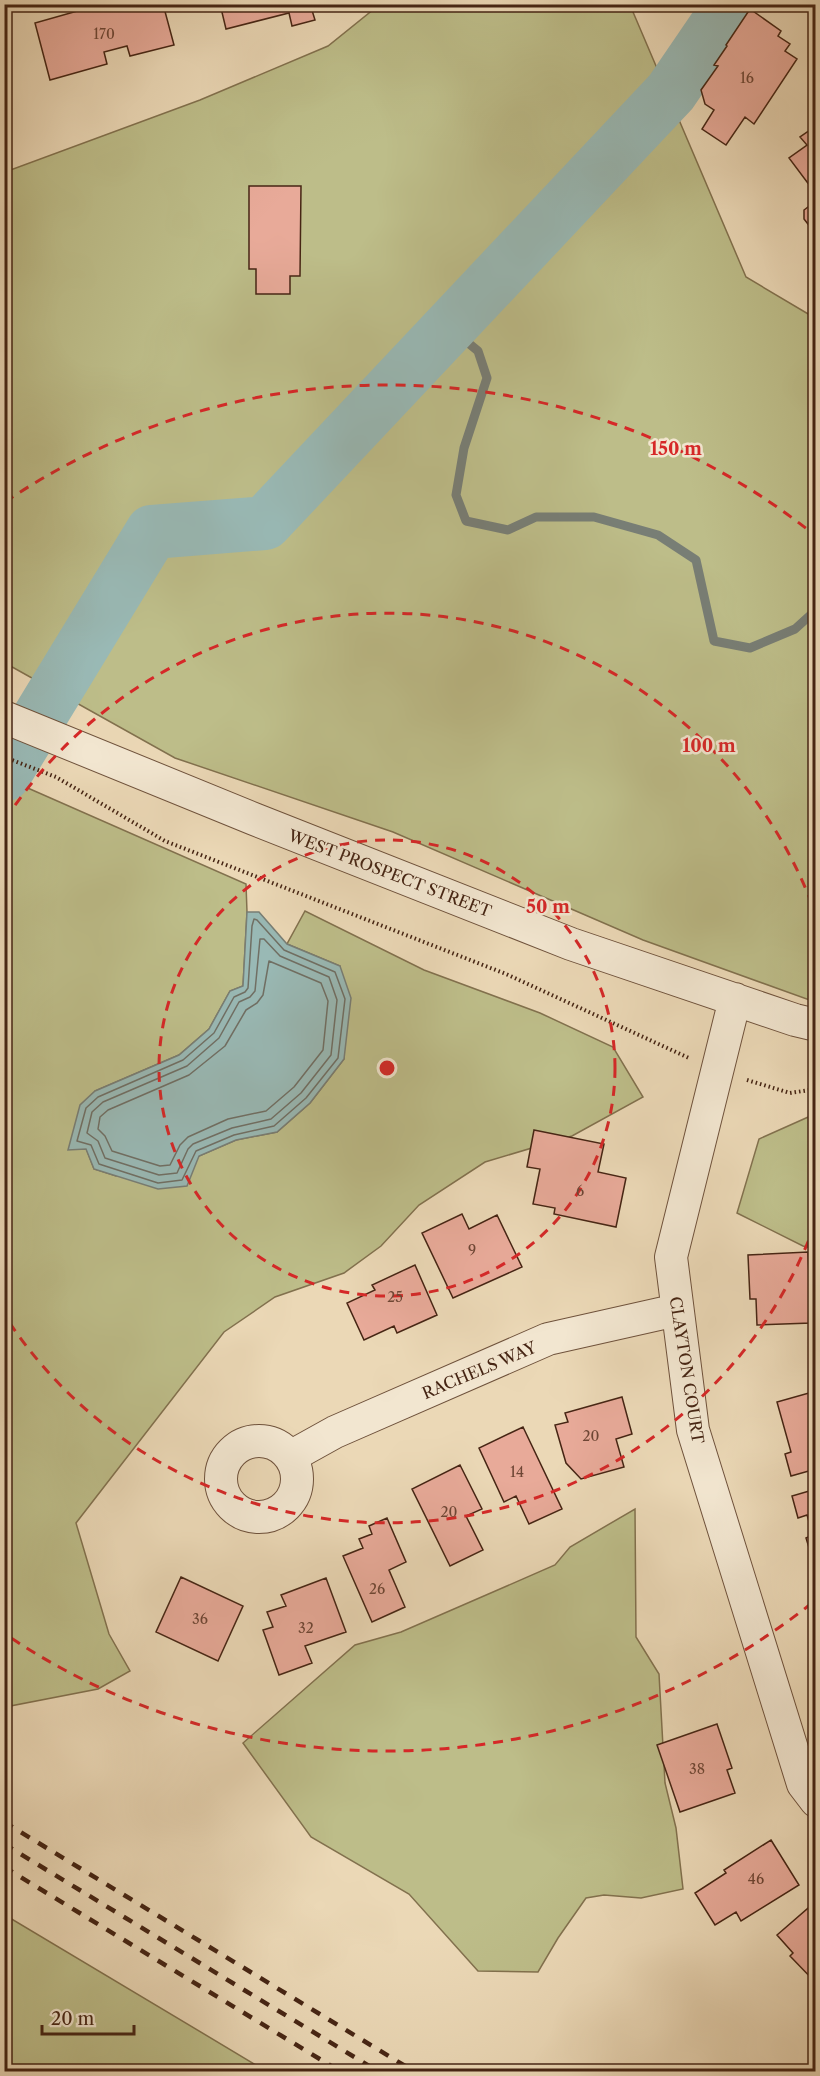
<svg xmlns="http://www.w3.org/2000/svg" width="820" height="2076" font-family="'Libre Caslon Text',serif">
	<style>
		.green { fill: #bdbd89; stroke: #82714e; stroke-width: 1.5 }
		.water { fill: #99b9b5; stroke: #787e75; stroke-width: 1.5 }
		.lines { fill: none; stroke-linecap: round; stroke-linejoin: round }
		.shore { stroke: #706f64; stroke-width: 1.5 }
		.stream { stroke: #787e75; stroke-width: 9 }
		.river { stroke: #99b9b5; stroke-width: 54 }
		.building { fill: #e8aa99; stroke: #462514; stroke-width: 1.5 }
		.minor-casing { stroke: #6f523c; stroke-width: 34 }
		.path { stroke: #462514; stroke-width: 4; stroke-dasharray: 1.5 3; stroke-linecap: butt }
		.minor { stroke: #f2e6d0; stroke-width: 32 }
		.rail { stroke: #462514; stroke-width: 4.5; stroke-dasharray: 10 10; stroke-linecap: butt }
		.ring { fill: none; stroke: #d62828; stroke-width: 3; stroke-dasharray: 10 8 }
		.labels { text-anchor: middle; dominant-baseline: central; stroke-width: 5; stroke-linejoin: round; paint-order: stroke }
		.number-label { font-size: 14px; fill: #6e4635 }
		.street-label { font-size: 16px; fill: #462514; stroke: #f2e6d0 }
		.centre { fill: #d62828; stroke: #f2e6d0; stroke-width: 3 }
		.ring-label { font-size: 18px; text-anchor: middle; font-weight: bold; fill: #d62828; stroke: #f2e6d0; stroke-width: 5; stroke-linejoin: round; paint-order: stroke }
	</style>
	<rect width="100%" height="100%" fill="#ebd8b6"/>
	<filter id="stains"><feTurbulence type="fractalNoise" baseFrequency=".00333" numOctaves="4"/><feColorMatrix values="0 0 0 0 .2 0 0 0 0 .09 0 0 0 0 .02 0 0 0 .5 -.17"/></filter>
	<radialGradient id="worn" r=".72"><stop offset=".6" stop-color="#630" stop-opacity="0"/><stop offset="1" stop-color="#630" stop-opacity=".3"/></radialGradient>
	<path class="green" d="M379 5H630L746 277 815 318V1002L643 940 393 832 175 758 5 663V172L200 100 328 46Z
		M5 778 246 884 247 912 243 986 230 991 209 1029 179 1055 95 1091 69 1149 86 1148 94 1169 116 1176 199 1156 236 1140 277 1132 310 1103 344 1059 340 966 287 944 305 911 424 970 540 1013 613 1047 643 1097 572 1136 485 1162 419 1205 381 1246 344 1273 275 1297 224 1332 76 1523 109 1634 130 1671 98 1689 5 1707Z
		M815 1114V1249L803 1246 737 1213 759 1139Z
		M635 1509 636 1637 659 1674 665 1783 676 1828 683 1889 641 1898 604 1895 586 1898 558 1938 538 1972 478 1971 409 1894 311 1837 243 1743 355 1645 401 1632 555 1565 570 1547Z
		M4 1915H5L266 2071H5Z"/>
	<path class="water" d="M247 912H259L287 944 340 966 351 998 344 1059 310 1103 277 1132 236 1140 199 1156 187 1186 158 1189 94 1169 86 1149 68 1150 80 1105 95 1091 179 1055 209 1029 230 991 243 986Z"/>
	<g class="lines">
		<path class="shore" d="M254 919 257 920 284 950 335 972 345 999 338 1058 306 1098 274 1126 234 1135 196 1151 182 1180 158 1183 99 1164 91 1145 77 1141 86 1108 98 1097 183 1060 214 1033 234 997 245 992 248 988 252 926Z
			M260 939H264L280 956 329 977 337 1000 331 1055 301 1093 271 1119 232 1128 193 1144 188 1149 177 1173 159 1175 105 1158 98 1141 87 1133 92 1112 103 1102 187 1066 219 1038 239 1002 250 997 255 991Z
			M269 961 321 983 328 1001 323 1050 294 1087 266 1111 228 1119 188 1137 180 1145 170 1165 160 1166 112 1151 105 1136 98 1129 100 1117 108 1110 189 1075 225 1046 246 1010 257 1003 263 995Z"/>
		<path class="stream" d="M447 330 461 337 478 351 487 378 464 448 456 495 466 521 508 530 536 517H594L658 535 696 560 714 641 750 648 795 629 816 610"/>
		<path class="river" d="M4 775 152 532 265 523 671 92 731 4"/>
	</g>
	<path class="building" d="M102 4H163L174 45 130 56 127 46 104 52 107 64 50 80 35 23Z
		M220 4H323L311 7 315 20 292 26 289 13 226 29Z
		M378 4H397L379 9Z
		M750 9 781 31 778 36 790 44 785 51 797 59 754 124 745 117 726 145 702 129 714 110 705 104 701 90 718 66 714 65 727 46 726 45Z
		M816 126V194L789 158 807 145 800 137Z
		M249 186H301L300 276H290V294H256V269H249Z
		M816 201V228H811L804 219V210Z
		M534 1130 604 1144 598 1172 626 1178 616 1227 554 1214 555 1208 533 1204 540 1169 527 1167Z
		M462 1214 469 1229 497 1215 522 1267 453 1298 422 1233Z
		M808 1252 811 1323 757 1325 756 1299H750L748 1255Z
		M415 1265 437 1315 397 1333 394 1326 364 1340 347 1303 375 1290 372 1285Z
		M816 1391V1469L791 1476 785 1454 791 1452 777 1402Z
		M622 1397 632 1434 616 1439 624 1467 581 1479 566 1463 555 1425 568 1422 565 1413Z
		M523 1427 562 1509 529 1524 516 1496 504 1502 479 1448Z
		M460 1465 482 1509 466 1516 483 1550 450 1566 412 1489Z
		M816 1489V1564H814L806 1538 813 1535 807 1515 798 1518 792 1496Z
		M387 1518 406 1562 389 1570 405 1607 372 1622 343 1556 363 1548 359 1539 372 1534 369 1526Z
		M181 1577 243 1606 218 1661 156 1632Z
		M326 1578 346 1632 305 1646 312 1663 279 1675 263 1630 273 1627 267 1612 286 1606 281 1595Z
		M717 1724 732 1768 727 1770 735 1793 680 1812 657 1745Z
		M771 1840 799 1885 741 1921 736 1912 715 1925 695 1893 726 1873 724 1870Z
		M814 1903 816 1904V1983L790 1956 793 1953 777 1935Z"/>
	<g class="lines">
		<defs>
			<path id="minor" d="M4 717 254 819 571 944 795 1020 816 1025
				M735 999 671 1257 693 1430 803 1784 816 1801
				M221 1479a38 38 0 1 1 76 0a38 38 0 1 1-76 0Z
				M290 1457 335 1432 548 1339 677 1310"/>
		</defs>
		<use href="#minor" class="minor-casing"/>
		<path class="path" d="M4 757 56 777 165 841 506 974 689 1058
			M747 1080 790 1093 816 1089"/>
		<use href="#minor" class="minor"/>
		<path class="rail" d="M4 1822 415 2072
			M4 1844 379 2072
			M4 1867 341 2072"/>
	</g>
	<g class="ring">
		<circle cx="387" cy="1068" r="228"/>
		<path d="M815 1224A456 456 0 0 1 5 1316M5 820A456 456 0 0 1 815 912"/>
		<path d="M812 1603A683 683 0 0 1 5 1634M5 502A683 683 0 0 1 812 533"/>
	</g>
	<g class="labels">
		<g class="number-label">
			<text x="104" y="34">170</text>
			<text x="747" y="78">16</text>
			<text x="580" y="1191">6</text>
			<text x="472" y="1250">9</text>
			<text x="395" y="1297">25</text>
			<text x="591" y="1436">20</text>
			<text x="517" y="1472">14</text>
			<text x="449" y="1512">20</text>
			<text x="377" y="1589">26</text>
			<text x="200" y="1619">36</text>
			<text x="306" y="1628">32</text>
			<text x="697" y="1769">38</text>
			<text x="756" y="1879">46</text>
		</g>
		<g class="street-label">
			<text transform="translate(390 873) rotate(21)">WEST PROSPECT STREET</text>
			<text transform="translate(479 1370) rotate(-23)">RACHELS WAY</text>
			<text transform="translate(687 1370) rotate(81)">CLAYTON COURT</text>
		</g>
	</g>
	<circle cx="387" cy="1068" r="9" class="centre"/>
	<g class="ring-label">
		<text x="676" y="455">150 m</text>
		<text x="709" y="752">100 m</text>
		<text x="548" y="913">50 m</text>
	</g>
	<rect width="820" height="2076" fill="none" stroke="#ebd8b6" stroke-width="24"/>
	<rect x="6" y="6" width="808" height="2064" fill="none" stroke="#462514" stroke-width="3"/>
	<rect x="12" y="12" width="796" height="2052" fill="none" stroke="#462514" stroke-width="1.5"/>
	<path d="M42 2025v9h92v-9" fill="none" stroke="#462514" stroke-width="3"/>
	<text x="51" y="2025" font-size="18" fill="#462514" stroke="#f2e6d0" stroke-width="4.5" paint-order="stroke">20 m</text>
	<rect width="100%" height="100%" filter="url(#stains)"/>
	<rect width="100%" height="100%" fill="url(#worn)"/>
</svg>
